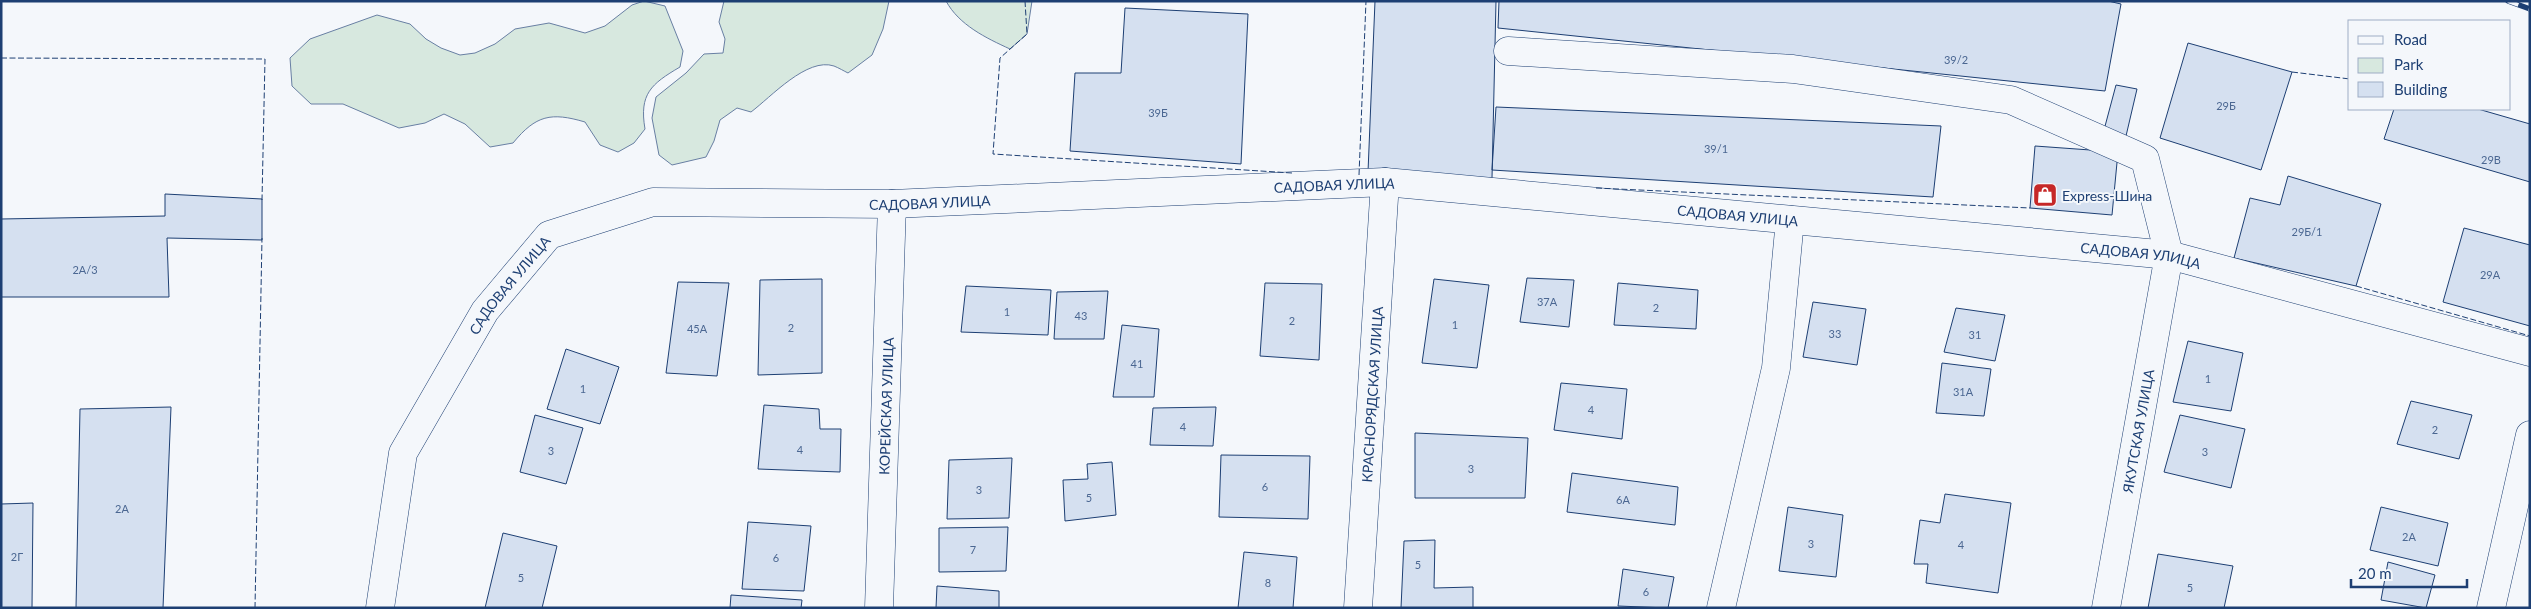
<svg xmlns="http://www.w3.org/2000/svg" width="2531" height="609" font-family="Lato,sans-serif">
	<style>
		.green { fill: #d7e8df; stroke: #687fa3 }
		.building { fill: #d5e0f0; stroke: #1d3f73 }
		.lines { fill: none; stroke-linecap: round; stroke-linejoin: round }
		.minor-casing { stroke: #1d3f73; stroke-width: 29 }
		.minor { stroke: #f4f7fb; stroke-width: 28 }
		.rail-casing { stroke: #1d3f73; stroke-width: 5.5 }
		.rail { stroke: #f4f7fb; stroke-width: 4; stroke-dasharray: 11; stroke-linecap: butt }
		.fence { stroke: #1d3f73; stroke-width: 1; stroke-dasharray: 6 2.5; stroke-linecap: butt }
		.labels { text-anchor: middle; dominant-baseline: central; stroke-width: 4; stroke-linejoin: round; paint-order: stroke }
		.number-label { font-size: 11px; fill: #4b6792 }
		.street-label { font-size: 14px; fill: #1d3f73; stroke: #f4f7fb }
		.poi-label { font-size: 14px; fill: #1d3f73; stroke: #f4f7fb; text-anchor: start }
	</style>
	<rect width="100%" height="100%" fill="#f4f7fb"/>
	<path class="green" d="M644 1 665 6 683 51 680 67C651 84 639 94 645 129L634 143 618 152 600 145 585 122C551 112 536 115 513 143L490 147 465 124 444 114 425 123 399 128 343 104H311L292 86 290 58 310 39 377 15 410 24 426 39 441 48 460 55 475 53 495 44 515 29 549 23 585 33 605 26 632 5Z
		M724 1H889L883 29 872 55 848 73C844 71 839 68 834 66 807 57 771 97 751 112L737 108 720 120 714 141 706 157 672 165 659 155 652 118 656 97 686 73 704 54 723 53 725 39 719 22Z
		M946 1H1032L1027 34 1010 49C986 38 959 25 946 1Z"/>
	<path class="building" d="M1375 1H1496L1492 178 1368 172Z
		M1499 1H2108L2121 4 2105 91 1498 28Z
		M1125 8 1248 14 1241 164 1070 151 1075 73H1121Z
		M2188 43 2292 72 2261 170 2160 138Z
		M2116 85 2137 89 2126 136 2104 130Z
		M1496 107 1941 126 1933 197 1492 170Z
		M2394 109H2478L2530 124V182L2384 139Z
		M2035 146 2118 152 2112 215 2030 208Z
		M2288 176 2381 204 2356 286 2234 258 2250 198 2280 205Z
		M165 194 262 199V240L167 238 169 297H1V219L165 216Z
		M2464 228 2530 245V326L2443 302Z
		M1527 278 1574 280 1569 327 1520 322Z
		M822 279V373L758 375 760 280Z
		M1434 279 1489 285 1477 368 1422 363Z
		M678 282 729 283 717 376 666 373Z
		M1265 283 1322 284 1319 360 1260 356Z
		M1618 283 1698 290 1696 329 1614 325Z
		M966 286 1051 290 1048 335 961 332Z
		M1108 291 1104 339H1054L1057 292Z
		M1813 302 1866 309 1857 365 1803 357Z
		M1956 308 2005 315 1995 361 1944 352Z
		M1122 325 1159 329 1154 397H1113Z
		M2188 341 2243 353 2231 411 2173 402Z
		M566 349 619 367 600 424 547 409Z
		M1942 363 1991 369 1984 416 1936 413Z
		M1561 383 1627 389 1622 439 1554 430Z
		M2411 401 2472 415 2459 459 2397 444Z
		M764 405 819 409 820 429H841L840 472 758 469Z
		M171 407 163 608H76L80 409Z
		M1216 407 1213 446 1150 445 1153 408Z
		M535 415 583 428 566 484 520 472Z
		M2180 415 2245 429 2231 488 2164 472Z
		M1415 433 1528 438 1525 498H1415Z
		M1221 455 1310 456 1308 519 1219 517Z
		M1012 458 1009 518 947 519 949 460Z
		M1112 462 1116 515 1065 521 1063 480 1088 479 1087 464Z
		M1572 473 1678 487 1675 525 1567 512Z
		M1945 494 2011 503 1998 593 1926 583 1928 564H1914L1920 520 1940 523Z
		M33 503 32 608H1V504Z
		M1788 507 1843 515 1836 577 1779 571Z
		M2381 507 2448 523 2438 566 2370 550Z
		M748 522 811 526 804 591 742 589Z
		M1008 527 1006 571 939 572V528Z
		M503 533 557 546 542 608H485Z
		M1435 540 1434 588 1473 587V608H1401L1404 541Z
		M1244 552 1297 557 1293 608H1238Z
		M2158 554 2233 566 2224 608H2148Z
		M2388 562 2435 575 2426 608 2381 600Z
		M1623 569 1674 577 1668 608 1618 606Z
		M937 586 999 591V608H936Z
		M731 595 802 600 801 608H730Z"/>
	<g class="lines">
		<defs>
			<g id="minor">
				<path d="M1508 51 1793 69 2011 100 2145 159 2169 255 2106 608"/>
				<path id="s1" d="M380 608 403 453 485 311 549 235 653 202 892 204 1385 182 2169 255 2530 352"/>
				<path id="s2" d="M879 608 892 204"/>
				<path id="s3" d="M1358 608 1385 182"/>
				<path d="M1721 608 1776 368 1790 220"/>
				<path d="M2491 608 2530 435"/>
			</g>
		</defs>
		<use href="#minor" class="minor-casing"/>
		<use href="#minor" class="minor"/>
		<defs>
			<path id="rail" d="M2508 1 2530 9"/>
		</defs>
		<use href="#rail" class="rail-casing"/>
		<use href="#rail" class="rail"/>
		<path class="fence" d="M1025 1 1027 34 1000 58 993 154 1292 173
			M1 58 265 59 262 200
			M2292 72 2350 79
			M1359 175 1366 1
			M1596 188 2030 208
			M2356 286 2530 336
			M255 608 262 238"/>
	</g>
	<defs>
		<symbol id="shop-square" viewBox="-11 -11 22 22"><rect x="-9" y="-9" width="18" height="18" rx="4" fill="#c62828" stroke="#f4f7fb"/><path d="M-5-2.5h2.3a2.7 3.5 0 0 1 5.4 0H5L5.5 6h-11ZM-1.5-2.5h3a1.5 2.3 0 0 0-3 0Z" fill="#fff"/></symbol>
	</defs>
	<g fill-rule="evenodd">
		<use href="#shop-square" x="2031" y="181" width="28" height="28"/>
	</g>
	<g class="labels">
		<g class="number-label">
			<text x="1956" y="59">39/2</text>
			<text x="2226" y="105">29Б</text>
			<text x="1158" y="112">39Б</text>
			<text x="1716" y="148">39/1</text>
			<text x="2491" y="159">29В</text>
			<text x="2307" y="231">29Б/1</text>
			<text x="85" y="269">2А/3</text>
			<text x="2490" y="274">29А</text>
			<text x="1547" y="301">37А</text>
			<text x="1656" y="307">2</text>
			<text x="1007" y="311">1</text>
			<text x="1081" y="315">43</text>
			<text x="1292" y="320">2</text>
			<text x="1455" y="324">1</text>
			<text x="791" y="327">2</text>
			<text x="697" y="328">45А</text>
			<text x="1835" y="333">33</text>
			<text x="1975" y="334">31</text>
			<text x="1137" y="363">41</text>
			<text x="2208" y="378">1</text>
			<text x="583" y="388">1</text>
			<text x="1963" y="391">31А</text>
			<text x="1591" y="409">4</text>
			<text x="1183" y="426">4</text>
			<text x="2435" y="429">2</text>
			<text x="800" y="449">4</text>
			<text x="551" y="450">3</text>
			<text x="2205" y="451">3</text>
			<text x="1471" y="468">3</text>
			<text x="1265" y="486">6</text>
			<text x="979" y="489">3</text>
			<text x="1089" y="497">5</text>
			<text x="1623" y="499">6А</text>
			<text x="122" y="508">2А</text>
			<text x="2409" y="536">2А</text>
			<text x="1811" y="543">3</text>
			<text x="1961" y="544">4</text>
			<text x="973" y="549">7</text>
			<text x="17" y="556">2Г</text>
			<text x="776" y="557">6</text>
			<text x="1418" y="564">5</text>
			<text x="521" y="577">5</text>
			<text x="1268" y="582">8</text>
			<text x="2190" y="587">5</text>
			<text x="1646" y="591">6</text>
		</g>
		<g class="street-label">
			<text stroke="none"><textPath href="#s1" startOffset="1211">САДОВАЯ УЛИЦА</textPath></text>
			<text stroke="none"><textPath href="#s1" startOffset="806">САДОВАЯ УЛИЦА</textPath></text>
			<text stroke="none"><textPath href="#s1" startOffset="1616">САДОВАЯ УЛИЦА</textPath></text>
			<text stroke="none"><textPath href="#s1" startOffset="2021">САДОВАЯ УЛИЦА</textPath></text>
			<text stroke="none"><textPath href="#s1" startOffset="356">САДОВАЯ УЛИЦА</textPath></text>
			<text stroke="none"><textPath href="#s3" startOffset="214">КРАСНОРЯДСКАЯ УЛИЦА</textPath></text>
			<text stroke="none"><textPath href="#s2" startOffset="202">КОРЕЙСКАЯ УЛИЦА</textPath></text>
			<text transform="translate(2138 431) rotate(-80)">ЯКУТСКАЯ УЛИЦА</text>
		</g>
		<g class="poi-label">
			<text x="2062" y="195">Express-Шина</text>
		</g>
	</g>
	<rect width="2531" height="609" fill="none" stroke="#1d3f73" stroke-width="5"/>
	<rect x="2348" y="20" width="162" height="90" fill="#f4f7fb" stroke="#9eadc5"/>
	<rect x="2358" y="36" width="25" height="8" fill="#f4f7fb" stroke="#9eadc5"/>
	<text x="2394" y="45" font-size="15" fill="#1d3f73">Road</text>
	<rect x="2358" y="58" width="25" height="15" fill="#d7e8df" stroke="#9eadc5"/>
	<text x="2394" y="70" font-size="15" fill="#1d3f73">Park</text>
	<rect x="2358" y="82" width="25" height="15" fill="#d5e0f0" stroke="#9eadc5"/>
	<text x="2394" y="95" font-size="15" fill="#1d3f73">Building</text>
	<path d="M2351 579v8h116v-8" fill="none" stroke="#1d3f73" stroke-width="2.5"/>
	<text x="2358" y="579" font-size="15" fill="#1d3f73" stroke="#f4f7fb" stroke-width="4" paint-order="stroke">20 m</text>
</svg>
